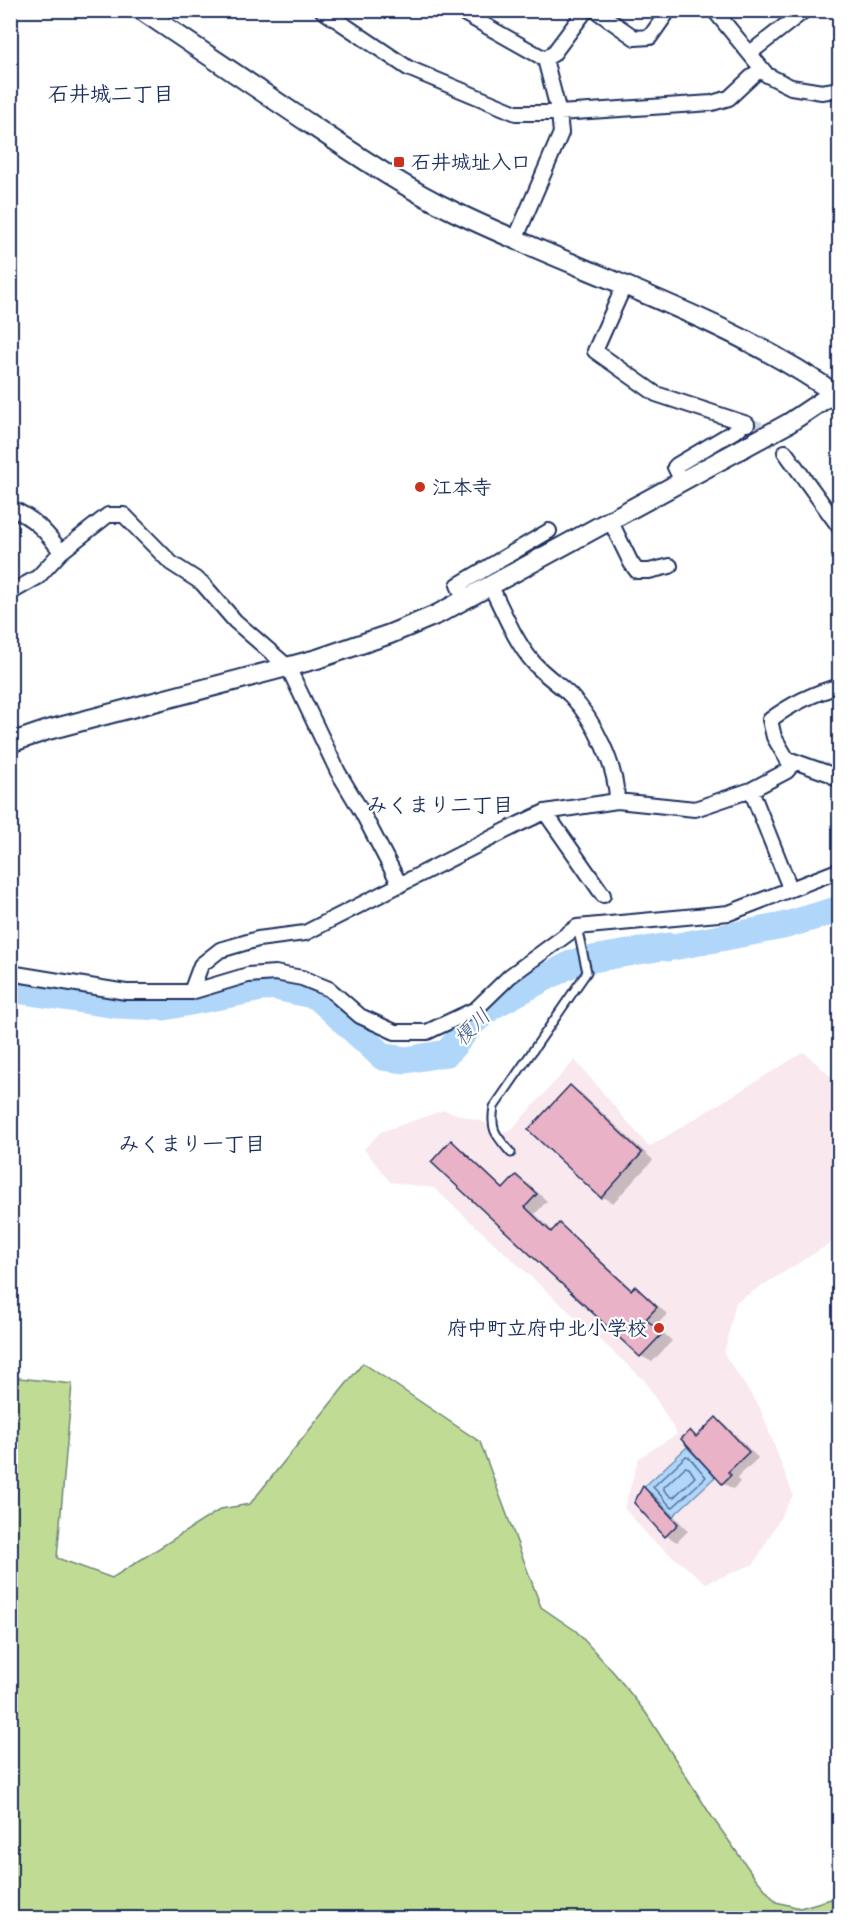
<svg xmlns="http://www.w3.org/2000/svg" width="850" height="1929" font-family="'Comic Neue','Klee One',sans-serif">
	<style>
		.built { fill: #f9e8ee }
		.green { fill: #c0dc94; stroke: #6e8679; stroke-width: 1.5 }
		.water { fill: #b0d6f9; stroke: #7493bb; stroke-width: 1.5 }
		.shadow { fill: #0003 }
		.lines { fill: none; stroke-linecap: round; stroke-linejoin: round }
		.shore { stroke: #57729c; stroke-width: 1.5 }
		.river { stroke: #b0d6f9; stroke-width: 27 }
		.building { fill: #eab2c7; stroke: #1b2f5e; stroke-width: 1.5 }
		.minor-tunnel { stroke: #d1d5df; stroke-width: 14; stroke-dasharray: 14 7; stroke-linecap: butt }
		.service-casing { stroke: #1b2f5e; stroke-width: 11 }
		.minor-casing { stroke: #1b2f5e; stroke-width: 18 }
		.tertiary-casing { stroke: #1b2f5e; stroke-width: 22 }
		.service { stroke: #fff; stroke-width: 7 }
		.minor { stroke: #fff; stroke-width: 14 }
		.tertiary { stroke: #fff; stroke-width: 18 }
		.poi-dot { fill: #c8321e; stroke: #fff; stroke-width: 2 }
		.labels { text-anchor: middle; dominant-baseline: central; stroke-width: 4.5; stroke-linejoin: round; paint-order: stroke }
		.poi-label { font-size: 20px; font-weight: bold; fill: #1b2f5e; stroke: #fff; text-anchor: start }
		.neighbourhood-label { font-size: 21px; font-weight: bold; fill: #1b2f5e; stroke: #fff }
		.water-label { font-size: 21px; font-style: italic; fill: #405985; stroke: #fff }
	</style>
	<rect width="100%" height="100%" fill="#fff"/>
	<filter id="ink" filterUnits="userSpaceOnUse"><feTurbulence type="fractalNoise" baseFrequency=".0167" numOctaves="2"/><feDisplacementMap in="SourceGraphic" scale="12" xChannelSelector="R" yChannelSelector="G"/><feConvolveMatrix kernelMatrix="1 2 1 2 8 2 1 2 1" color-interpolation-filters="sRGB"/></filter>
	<g filter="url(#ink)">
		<path class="built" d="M804 1052 839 1084V1238L736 1302 724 1354 760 1408 793 1495 754 1564 706 1583 651 1539 624 1508 639 1458 677 1434 645 1381 434 1188 390 1182 364 1149 381 1132 444 1110 483 1122 500 1133 511 1130 575 1060 649 1147Z"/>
		<path class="green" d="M363 1363 480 1442 541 1607 576 1631 615 1674 646 1713 712 1817 753 1875 776 1902 800 1908 831 1899 839 1892V1918H11V1377L72 1384 57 1558 112 1578 221 1509 250 1504Z"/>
		<path class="water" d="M687 1447 715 1477 672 1517 644 1487Z"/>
		<path class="shadow" d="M570 1087 581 1093 653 1160 613 1203 602 1197Z
			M451 1142 462 1149 505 1189 516 1177 527 1183 547 1201 535 1214 554 1232 559 1225 570 1232 633 1290 635 1288 646 1295 667 1314 656 1326 672 1341 652 1362 641 1356Z
			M716 1419 726 1425 758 1458 737 1478 740 1482 733 1489 723 1483 691 1432 698 1437Z
			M643 1488 654 1494 688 1531 677 1542 665 1535Z"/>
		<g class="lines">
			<path class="shore" d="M686 1456 689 1457 706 1477 672 1508 653 1487Z
				M685 1467 689 1468 695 1477 674 1497H671L664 1490V1487Z"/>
			<path class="river" d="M10 989 116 1005 164 1007 272 986 317 996 383 1057 406 1060 447 1053 473 1022 492 1006 575 962 663 947 667 948 669 946 673 947 783 926 840 909"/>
		</g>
		<path class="building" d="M570 1085 642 1153 601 1198 528 1130Z
			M451 1140 503 1189 516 1175 537 1194 525 1207 551 1232 559 1223 631 1290 635 1286 657 1307 646 1319 662 1334 640 1357 431 1162Z
			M716 1417 749 1452 728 1472 731 1475 722 1484 681 1439 690 1430 696 1437Z
			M643 1486 678 1524 665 1537 634 1503Z"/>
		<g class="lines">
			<path class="minor-tunnel" d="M747 424 761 429 785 452"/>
			<defs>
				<path id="service" d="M511 1153C496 1135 490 1131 494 1107L587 972 577 927"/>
				<path id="minor" d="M322 10 408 68 516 113H559L712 103 729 98 761 68
					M458 10 545 59 553 54 586 10
					M595 10 635 38 650 37 669 10
					M714 10 767 75 791 87 822 92 840 89
					M750 53 805 10
					M515 240 561 133 559 113 545 59
					M624 286 595 351 656 394 747 424
					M785 452 840 528
					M682 481 675 467 677 465 738 429 744 423
					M10 508C33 517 47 532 61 552
					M610 520 631 563 637 571H649L670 566
					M490 585C503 610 514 640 533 662 544 675 559 684 571 696 594 720 617 767 617 801
					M10 593 38 577 61 552 108 515H124L171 563 202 583 235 621 288 667 338 772 363 814 400 885
					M464 599 458 585 549 531
					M788 759 830 774 840 781
					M751 790 790 888
					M545 812 603 895
					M10 973 126 992H191L248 975 275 973 302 978 329 989 360 1016 395 1032H427L476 1009 510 976 577 927 729 913 840 870
					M191 992 201 965 220 950 258 939 305 933 519 824 545 812 617 801 695 809 751 790 787 771 791 766 774 737 770 720C791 704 814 693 840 686"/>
				<path id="tertiary" d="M141 10C197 48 252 85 307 122 355 154 403 187 455 212 583 274 723 314 840 397
					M10 743 48 730 317 659 390 634 438 614 789 423 834 393"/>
			</defs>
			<use href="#service" class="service-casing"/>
			<use href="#minor" class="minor-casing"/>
			<use href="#tertiary" class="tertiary-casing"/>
			<use href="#service" class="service"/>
			<use href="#minor" class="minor"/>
			<use href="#tertiary" class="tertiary"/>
		</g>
	</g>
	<g class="poi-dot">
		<rect x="393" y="156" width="12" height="12" rx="3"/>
		<circle cx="420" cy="487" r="6"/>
		<circle cx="659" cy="1328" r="6"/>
	</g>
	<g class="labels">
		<g class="poi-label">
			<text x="411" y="162">石井城址入口</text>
			<text x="432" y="487">江本寺</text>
			<text x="647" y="1328" text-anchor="end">府中町立府中北小学校</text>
		</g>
		<g class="neighbourhood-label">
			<text x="111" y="94">石井城二丁目</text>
			<text x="440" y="805">みくまり二丁目</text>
			<text x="192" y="1144">みくまり一丁目</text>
		</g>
		<g class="water-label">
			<text transform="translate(472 1027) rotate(-45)">榎川</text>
		</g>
	</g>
	<rect width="850" height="1929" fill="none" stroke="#fff" stroke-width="36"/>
	<rect x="18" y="18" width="814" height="1893" fill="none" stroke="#1b2f5e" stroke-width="2" filter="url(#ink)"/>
</svg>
